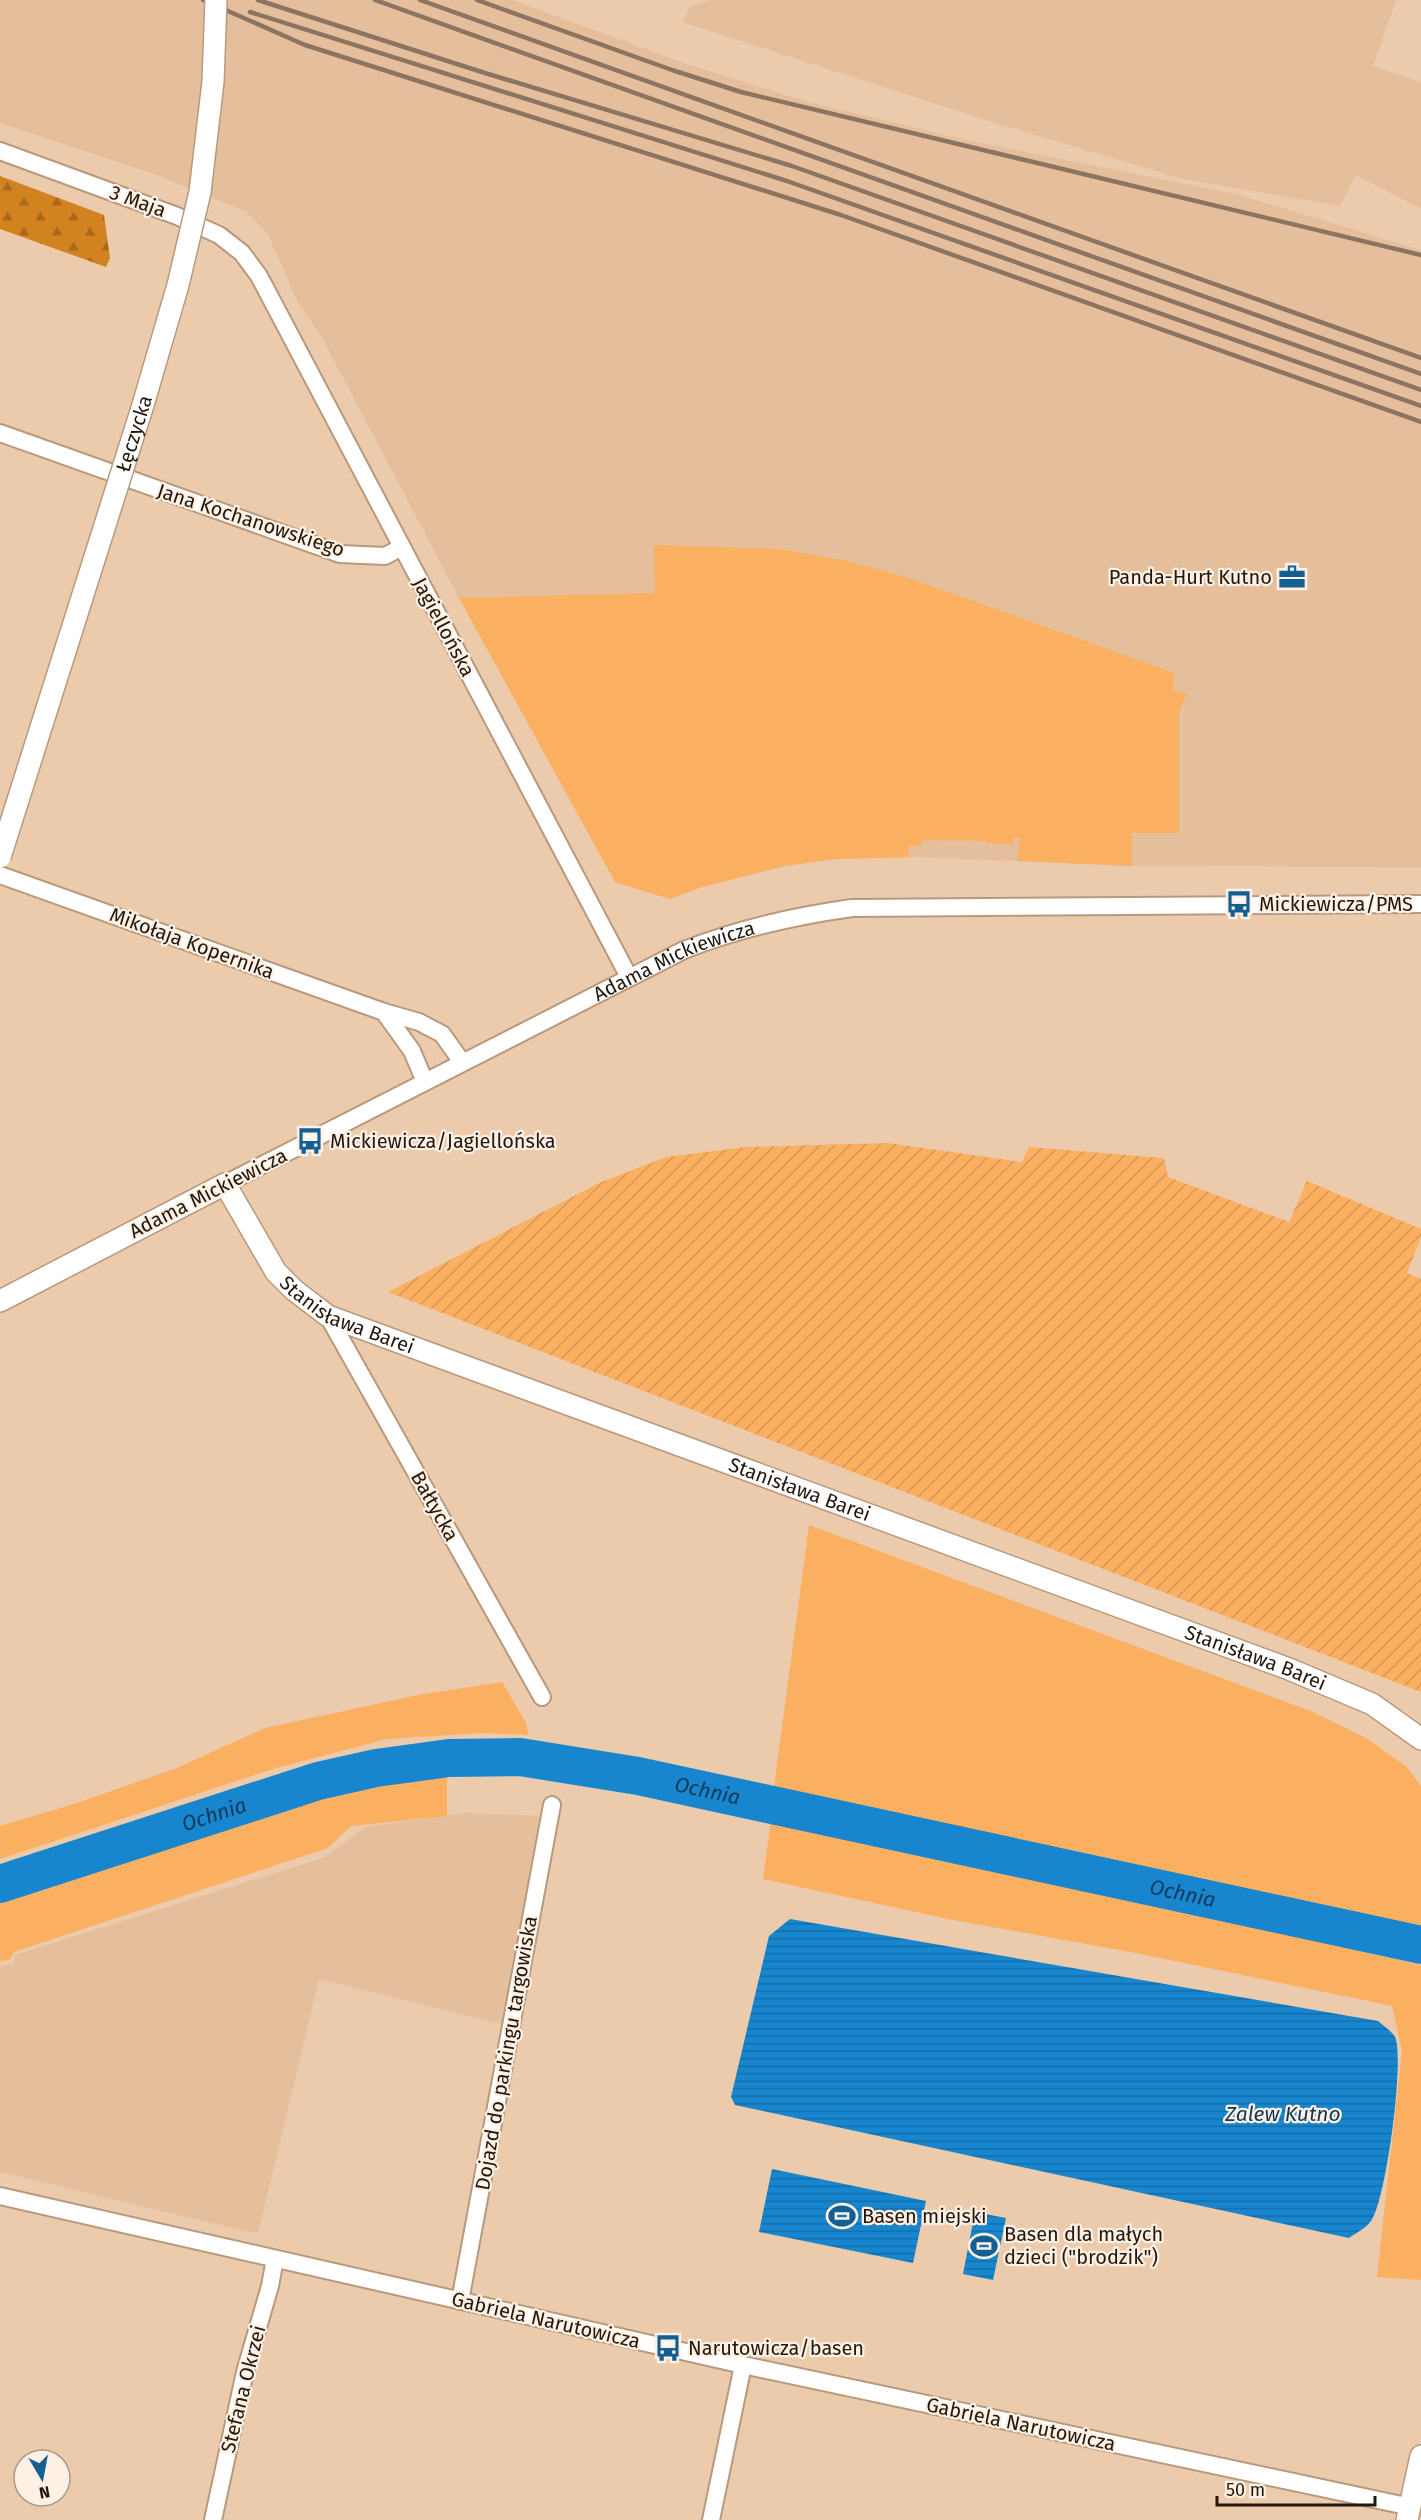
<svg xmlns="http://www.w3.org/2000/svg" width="1421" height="2520" font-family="'Fira Sans',sans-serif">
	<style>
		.built { fill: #e5bf9b }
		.grass { fill: #fbaf61 }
		.forest { fill: url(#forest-firs) }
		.garden { fill: url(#garden-furrows) }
		.water { fill: url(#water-rules) }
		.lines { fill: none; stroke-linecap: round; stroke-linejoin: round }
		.river { stroke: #1886ce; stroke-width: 38 }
		.minor-casing { stroke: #b8997c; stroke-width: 20 }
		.tertiary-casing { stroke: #b8997c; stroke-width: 24 }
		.minor { stroke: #fff; stroke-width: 16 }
		.tertiary { stroke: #fff; stroke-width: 21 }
		.rail { stroke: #8c7560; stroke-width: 4.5 }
		.tertiary-bridge-casing { stroke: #b8997c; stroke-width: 24; stroke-linecap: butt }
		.tertiary-bridge { stroke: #fff; stroke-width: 21 }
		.labels { text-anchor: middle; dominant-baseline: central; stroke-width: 4.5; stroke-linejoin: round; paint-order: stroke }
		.street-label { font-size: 20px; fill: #22170c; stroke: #fef0e4 }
		.poi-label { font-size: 20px; fill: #22170c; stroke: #fef0e4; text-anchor: start }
		.water-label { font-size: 21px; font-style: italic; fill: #103856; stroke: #fef0e4 }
	</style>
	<defs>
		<pattern id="forest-firs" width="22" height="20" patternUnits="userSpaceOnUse" patternTransform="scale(1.5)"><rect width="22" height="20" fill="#d2821f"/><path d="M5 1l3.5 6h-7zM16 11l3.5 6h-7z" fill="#aa691a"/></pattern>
		<pattern id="garden-furrows" width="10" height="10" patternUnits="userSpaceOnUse" patternTransform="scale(1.5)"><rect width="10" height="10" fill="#fbaf61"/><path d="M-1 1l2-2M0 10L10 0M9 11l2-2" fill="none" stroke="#d79653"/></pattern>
		<pattern id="water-rules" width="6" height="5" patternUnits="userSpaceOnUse" patternTransform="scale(1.5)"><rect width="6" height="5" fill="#1886ce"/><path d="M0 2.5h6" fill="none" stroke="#156da6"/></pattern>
	</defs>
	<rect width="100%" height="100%" fill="#eccbad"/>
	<path class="built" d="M0 0H512L684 63 808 102 967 140 1239 195 1421 250V867L1132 866 921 857 835 859 785 866 702 887 670 899 615 882 459 598 321 336 298 303 268 235 247 212 157 175 0 123Z
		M711 0H1396L1373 66 1421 82V209L1356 175 1340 206 1183 179 995 123 682 22 691 6Z
		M464 1813 547 1816 506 2025 319 1979 258 2234 0 2172V1966L14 1964 15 1955 323 1858 366 1827Z"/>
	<path class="grass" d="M654 545 779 549 843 560 906 577 1175 673 1172 690 1187 694 1179 711V833H1132V866L1018 861 1019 838 1014 837 1013 845 985 843V841L922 840 921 846H908L909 857 835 859 785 866 702 887 670 899 615 882 459 598 655 593Z
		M809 1525 1313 1712 1368 1739 1407 1767 1421 1786V1930L1335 1914 773 1794Z
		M502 1682 525 1721 529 1735 483 1733 387 1739 276 1768 0 1859V1826L77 1803 174 1769 265 1728 418 1695Z
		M447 1771V1816L351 1826 328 1848 14 1952 9 1960 0 1961V1895L241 1817C307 1789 375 1775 447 1771Z
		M771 1819 1421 1965V2280L1377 2277 1402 2051 1392 2006 1141 1954 948 1919 763 1879Z"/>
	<path class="forest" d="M0 176 104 215 110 258 106 267 0 229Z"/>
	<path class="garden" d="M888 1143 1022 1162 1029 1147 1164 1158 1168 1177 1289 1222 1307 1181 1421 1229V1237L1407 1273 1421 1279V1692L388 1292 599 1183 666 1157 746 1147Z"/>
	<path class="water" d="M790 1919 1378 2021C1383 2026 1392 2031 1395 2037 1405 2058 1386 2202 1371 2221 1366 2228 1356 2233 1349 2238L735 2105 731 2097 769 1936Z
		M772 2169 926 2201 913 2263 759 2232Z
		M975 2212 1006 2218 993 2280 963 2274Z"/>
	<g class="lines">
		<path class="river" id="s1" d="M0 1884 318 1781 376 1768 449 1758 520 1757 638 1776 1421 1945"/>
		<defs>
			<g id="minor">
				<path d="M0 151 177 216 219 235 242 253 259 276 629 977"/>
				<path d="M0 433 340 554 385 556 402 547"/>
				<path d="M0 875 384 1012"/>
				<path d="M425 1082 412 1051 384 1012 419 1022 442 1034 462 1062"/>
				<path id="s2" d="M225 1184 684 950C738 929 794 916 852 908L1421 904"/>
				<path d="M328 1316 542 1697"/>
				<path d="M0 2196 743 2365 1411 2507"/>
				<path d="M460 2301 552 1805"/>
				<path d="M213 2520 245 2372 270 2286 275 2259"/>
				<path d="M711 2520 743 2365"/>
			</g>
			<g id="tertiary">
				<path id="s3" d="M0 1301 225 1184 276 1272 294 1290 328 1316 1289 1669 1372 1704 1421 1739"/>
				<path d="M1407 2520 1421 2456"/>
			</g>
		</defs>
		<use href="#minor" class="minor-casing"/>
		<use href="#tertiary" class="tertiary-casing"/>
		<use href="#minor" class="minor"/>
		<use href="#tertiary" class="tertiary"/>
		<path class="rail" d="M203 0 305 45 841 215 1421 422
			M258 0 485 73 792 166 1421 390
			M375 0 1421 374
			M420 0 1421 358
			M477 0 672 70 741 92 1421 255
			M250 12 787 181 1421 406"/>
		<defs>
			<g id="tertiary-bridge">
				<path id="s4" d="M0 857 143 405 178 285 200 192 213 82 216 0"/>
			</g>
		</defs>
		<use href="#tertiary-bridge" class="tertiary-bridge-casing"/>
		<use href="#tertiary-bridge" class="tertiary-bridge"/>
	</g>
	<defs>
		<symbol id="office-bare" viewBox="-9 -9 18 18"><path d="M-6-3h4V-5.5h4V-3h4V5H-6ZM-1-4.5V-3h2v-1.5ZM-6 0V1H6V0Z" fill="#145f92" stroke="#fef0e4" stroke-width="2.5" paint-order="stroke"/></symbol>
		<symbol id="bus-bare" viewBox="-9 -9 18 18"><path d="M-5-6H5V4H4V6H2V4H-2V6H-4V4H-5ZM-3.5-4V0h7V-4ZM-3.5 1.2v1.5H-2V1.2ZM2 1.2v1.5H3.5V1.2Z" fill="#145f92" stroke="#fef0e4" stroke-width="2.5" paint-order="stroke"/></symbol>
		<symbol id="stadium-bare" viewBox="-9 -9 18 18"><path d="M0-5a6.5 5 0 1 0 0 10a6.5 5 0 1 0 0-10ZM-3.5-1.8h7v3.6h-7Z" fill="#145f92" stroke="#fef0e4" stroke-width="2.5" paint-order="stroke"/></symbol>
	</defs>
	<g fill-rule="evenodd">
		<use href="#office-bare" x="1273" y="558" width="38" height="38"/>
		<use href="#bus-bare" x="1220" y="885" width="38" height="38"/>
		<use href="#bus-bare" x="291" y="1122" width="38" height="38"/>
		<use href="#stadium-bare" x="823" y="2197" width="38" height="38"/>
		<use href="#stadium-bare" x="965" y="2227" width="38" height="38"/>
		<use href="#bus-bare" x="649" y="2329" width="38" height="38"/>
	</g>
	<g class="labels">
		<g class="street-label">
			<text transform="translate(138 201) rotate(20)">3 Maja</text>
			<text stroke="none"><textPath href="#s4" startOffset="444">Łęczycka</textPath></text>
			<text transform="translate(251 520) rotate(18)">Jana Kochanowskiego</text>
			<text transform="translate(444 627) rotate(62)">Jagiellońska</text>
			<text transform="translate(192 943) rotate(20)">Mikołaja Kopernika</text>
			<text stroke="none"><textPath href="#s2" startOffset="502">Adama Mickiewicza</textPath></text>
			<text transform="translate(208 1193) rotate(-27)">Adama Mickiewicza</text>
			<text stroke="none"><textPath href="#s3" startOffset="440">Stanisława Barei</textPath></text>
			<text stroke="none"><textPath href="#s3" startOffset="926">Stanisława Barei</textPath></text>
			<text transform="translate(435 1506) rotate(61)">Bałtycka</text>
			<text stroke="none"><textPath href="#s3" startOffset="1412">Stanisława Barei</textPath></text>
			<text transform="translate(506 2053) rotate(-80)">Dojazd do parkingu targowiska</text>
			<text transform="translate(546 2320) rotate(13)">Gabriela Narutowicza</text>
			<text transform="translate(243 2389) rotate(-76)">Stefana Okrzei</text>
			<text transform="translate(1021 2424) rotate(12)">Gabriela Narutowicza</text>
		</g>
		<g class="poi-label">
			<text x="1272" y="577" text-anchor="end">Panda-Hurt Kutno</text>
			<text x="1259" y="904">Mickiewicza/PMS</text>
			<text x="330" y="1141">Mickiewicza/Jagiellońska</text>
			<text x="862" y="2216">Basen miejski</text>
			<text x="1004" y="2234">Basen dla małych<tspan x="1004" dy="23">dzieci ("brodzik")</tspan></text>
			<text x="688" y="2348">Narutowicza/basen</text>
		</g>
		<g class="water-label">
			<text stroke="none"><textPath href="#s1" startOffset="729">Ochnia</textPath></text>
			<text stroke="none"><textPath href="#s1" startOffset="225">Ochnia</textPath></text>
			<text stroke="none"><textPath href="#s1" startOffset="1215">Ochnia</textPath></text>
			<text x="1283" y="2114">Zalew Kutno</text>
		</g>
	</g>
	<g transform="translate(42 2478) rotate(170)"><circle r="28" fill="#fef0e4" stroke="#a6998e" stroke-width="1.5"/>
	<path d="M0-4.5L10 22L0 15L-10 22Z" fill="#145f92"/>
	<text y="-9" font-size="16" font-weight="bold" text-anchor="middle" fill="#22170c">N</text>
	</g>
	<path d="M1217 2496v9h158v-9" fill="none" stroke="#22170c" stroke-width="3"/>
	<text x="1226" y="2496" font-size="18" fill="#22170c" stroke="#fef0e4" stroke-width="4.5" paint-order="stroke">50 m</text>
</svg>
